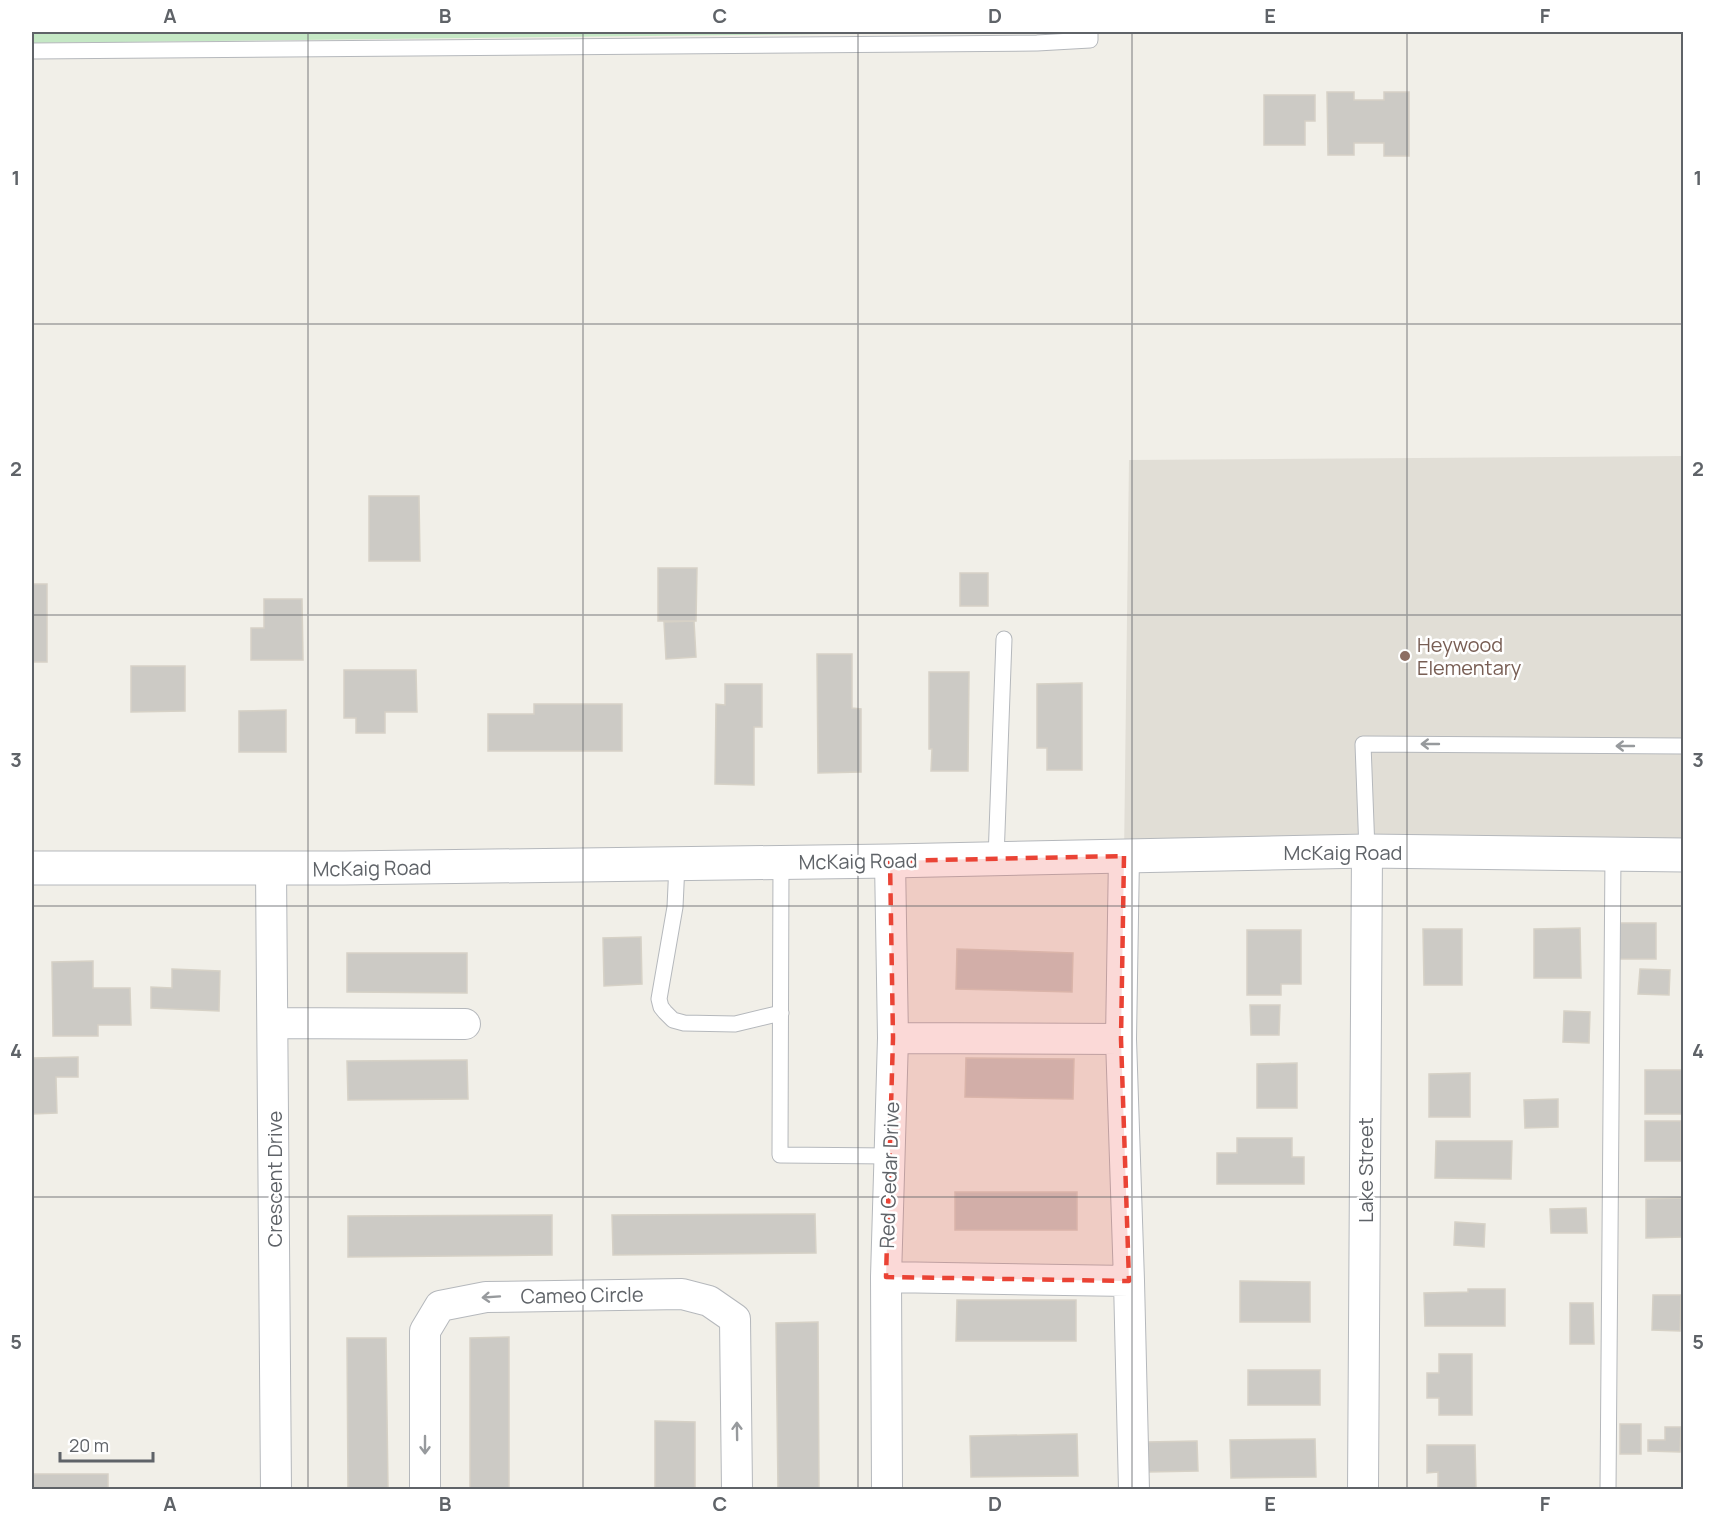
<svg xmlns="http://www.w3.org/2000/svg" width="1715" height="1521" font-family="Manrope,sans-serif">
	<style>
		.education { fill: #e1ded6 }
		.green { fill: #c5e8c5 }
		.building { fill: #cccac5; stroke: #d6d1c6; stroke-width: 1.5 }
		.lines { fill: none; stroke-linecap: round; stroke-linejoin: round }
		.service-casing { stroke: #b5b8bc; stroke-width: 17 }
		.minor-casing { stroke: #b5b8bc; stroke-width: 32 }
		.tertiary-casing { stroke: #b5b8bc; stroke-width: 35 }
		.service { stroke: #fff; stroke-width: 15 }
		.minor { stroke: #fff; stroke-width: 30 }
		.tertiary { stroke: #fff; stroke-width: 33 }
		.oneway { stroke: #979a9d }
		.marked { fill: #ea4335; fill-opacity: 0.2; stroke: #ea4335; stroke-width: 4.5; stroke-dasharray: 12 8; stroke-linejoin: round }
		.grid { fill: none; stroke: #5f6368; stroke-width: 1.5; stroke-opacity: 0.55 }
		.education-dot { fill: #8d6e63; stroke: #fff; stroke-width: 2 }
		.labels { text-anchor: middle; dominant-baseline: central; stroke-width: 5; stroke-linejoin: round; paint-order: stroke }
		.education-label { font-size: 20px; fill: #785e54; stroke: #fff; text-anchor: start }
		.street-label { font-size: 20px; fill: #5f6368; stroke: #fff }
		.neatline { fill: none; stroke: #5f6368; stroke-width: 2 }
		.grid-label { font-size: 20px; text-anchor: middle; font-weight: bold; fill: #5f6368 }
	</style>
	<rect width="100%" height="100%" fill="#f1efe8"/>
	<path class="education" d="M1683 456V855L1124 856 1129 460Z"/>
	<path class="green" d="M32 32H998L32 43Z"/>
	<path class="building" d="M1327 92H1354V100H1384V92H1409V156H1384V143H1354V155H1328Z
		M1264 95H1315V121H1305V145H1264Z
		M369 496H419L420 561H369Z
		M658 568H697L696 621H658Z
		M960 573H988V606H960Z
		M32 584H47V662H32Z
		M264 599H302L303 660H251V628H264Z
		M694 621 696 657 666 659 664 622Z
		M817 654H852V708L861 709V772L818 773Z
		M131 666H185V711L131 712Z
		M344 670H416L417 712H385V733H356V718H344Z
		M929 672H969L968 771H931L932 749H929Z
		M1082 683V770H1047V748H1037V684Z
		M725 684H762V727H754V785L715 784 716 704 725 705Z
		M534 704H622V751H488V714H534Z
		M286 710V752H239V711Z
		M1616 923H1656V959H1616Z
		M1580 928 1581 978H1534V929Z
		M1423 929H1462V985H1424Z
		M1247 930H1301V984H1281V995H1247Z
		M641 937 642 984 604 986 603 938Z
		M957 949 1073 953 1072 992 956 989Z
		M347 953H467V993L347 992Z
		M93 961V988H130L131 1025H98V1036H53L52 962Z
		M172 969 220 971 219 1011 151 1008V987L172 988Z
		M1640 969 1670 970 1669 995 1638 994Z
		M1250 1005H1280L1279 1035H1251Z
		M1564 1011 1590 1012 1589 1043 1563 1042Z
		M78 1057V1077H56L57 1113 32 1114V1058Z
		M966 1058 1074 1059 1073 1099 965 1097Z
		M467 1060 468 1099 348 1100 347 1061Z
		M1297 1063V1108H1257V1064Z
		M1645 1070H1684V1114H1645Z
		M1470 1073V1117H1429V1074Z
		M1558 1099V1127L1525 1128 1524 1100Z
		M1645 1121H1681V1161H1645Z
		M1237 1138H1292V1157H1304V1184H1217V1153H1237Z
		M1436 1141H1512L1511 1179 1435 1178Z
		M955 1192H1077V1230H955Z
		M1684 1198V1237L1646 1238V1199Z
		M1586 1208 1587 1233H1551L1550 1209Z
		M815 1214 816 1253 613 1255 612 1215Z
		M552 1215V1255L348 1257V1216Z
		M1455 1222 1485 1224 1484 1247 1454 1245Z
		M1240 1281 1310 1282V1322H1240Z
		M1468 1289H1505V1326H1425L1424 1293 1468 1292Z
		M1653 1295H1681L1680 1331 1652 1330Z
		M957 1300H1076V1341H956Z
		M1570 1303H1593L1594 1344H1570Z
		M818 1322 819 1490H778L776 1323Z
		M509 1337V1490H470V1338Z
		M347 1338H386L388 1490H348Z
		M1439 1354H1472V1415H1439V1398H1427V1373H1439Z
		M1248 1370H1320V1405H1248Z
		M655 1421 695 1422V1490H655Z
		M1620 1424H1641V1454H1620Z
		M1665 1427H1681L1680 1452 1648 1451V1440H1665Z
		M1077 1434 1078 1476 971 1477 970 1436Z
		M1315 1439 1316 1477 1231 1478 1230 1440Z
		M1197 1441 1198 1471 1148 1472 1147 1442Z
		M1427 1445H1475L1476 1490H1438V1472L1427 1473Z
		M32 1474H108V1490H32Z"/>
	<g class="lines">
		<defs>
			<path id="service" d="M32 51 1037 43 1090 40V32
				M1367 851 1363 744 1684 746
				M996 859 1004 639
				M781 862 780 1155 890 1156
				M677 864 675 907 659 999 661 1007 665 1012 673 1020 684 1023 735 1024 781 1013
				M1608 1490 1613 855"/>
			<path id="minor" d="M1124 856 1121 1039 1129 1281 1134 1490
				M271 869 276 1490
				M273 1023 465 1024
				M893 1038 1121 1039
				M886 1277 1129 1281
				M425 1490V1331L440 1306 486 1297 682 1294 709 1301 735 1319 737 1490
				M887 1490 886 1277 893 1038 890 861
				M1363 1490 1367 851"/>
			<path id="tertiary" d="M32 868H344L890 861 1367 851 1684 855"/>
		</defs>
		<use href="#service" class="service-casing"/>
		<use href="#minor" class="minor-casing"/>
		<use href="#tertiary" class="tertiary-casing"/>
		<use href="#service" class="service"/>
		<use href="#minor" class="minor"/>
		<use href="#tertiary" class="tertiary"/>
	</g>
	<defs><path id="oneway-shaft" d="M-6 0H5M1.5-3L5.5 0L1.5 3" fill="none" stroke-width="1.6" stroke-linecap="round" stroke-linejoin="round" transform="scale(1.5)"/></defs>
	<g class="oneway">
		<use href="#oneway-shaft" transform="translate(1430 744) rotate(-180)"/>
		<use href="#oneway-shaft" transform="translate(1625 746) rotate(-180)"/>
		<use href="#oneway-shaft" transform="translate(491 1297) rotate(176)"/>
		<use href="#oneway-shaft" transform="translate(737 1431) rotate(-91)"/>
		<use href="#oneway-shaft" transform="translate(425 1445) rotate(90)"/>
	</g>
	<path class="marked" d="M1124 856 1121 1039 1129 1281 886 1277 893 1038 890 861Z"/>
	<path class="grid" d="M308 32V1490M583 32V1490M858 32V1490M1132 32V1490M1407 32V1490M32 324H1684M32 615H1684M32 906H1684M32 1197H1684"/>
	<circle class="education-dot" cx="1405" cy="656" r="6"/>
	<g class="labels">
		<g class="education-label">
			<text x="1417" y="644">Heywood<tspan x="1417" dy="23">Elementary</tspan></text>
		</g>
		<g class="street-label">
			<text x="1343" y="852">McKaig Road</text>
			<text transform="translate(858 861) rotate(-1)">McKaig Road</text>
			<text transform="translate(372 868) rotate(-1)">McKaig Road</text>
			<text transform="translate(1365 1170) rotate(-90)">Lake Street</text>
			<text transform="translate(889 1175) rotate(-88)">Red Cedar Drive</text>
			<text transform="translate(274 1179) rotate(-90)">Crescent Drive</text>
			<text transform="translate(582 1295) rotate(-1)">Cameo Circle</text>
		</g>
	</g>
	<rect width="1715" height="1521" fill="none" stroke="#ffffff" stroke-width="66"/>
	<path d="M60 1452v9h93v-9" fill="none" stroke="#5f6368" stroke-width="3"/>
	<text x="69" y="1452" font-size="18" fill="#5f6368" stroke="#ffffff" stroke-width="4.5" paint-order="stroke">20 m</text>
	<rect x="33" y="33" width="1649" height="1455" class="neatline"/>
	<g class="grid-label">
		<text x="170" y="23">A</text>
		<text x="445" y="23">B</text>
		<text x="720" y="23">C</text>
		<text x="995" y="23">D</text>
		<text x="1270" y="23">E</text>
		<text x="1545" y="23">F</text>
		<text x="16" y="185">1</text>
		<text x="1698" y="185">1</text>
		<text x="16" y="476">2</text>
		<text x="1698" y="476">2</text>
		<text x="16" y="767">3</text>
		<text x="1698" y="767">3</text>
		<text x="16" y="1058">4</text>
		<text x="1698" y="1058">4</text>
		<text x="16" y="1349">5</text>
		<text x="1698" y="1349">5</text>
		<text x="170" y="1511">A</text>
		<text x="445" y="1511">B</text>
		<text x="720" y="1511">C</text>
		<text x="995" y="1511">D</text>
		<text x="1270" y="1511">E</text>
		<text x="1545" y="1511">F</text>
	</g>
</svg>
